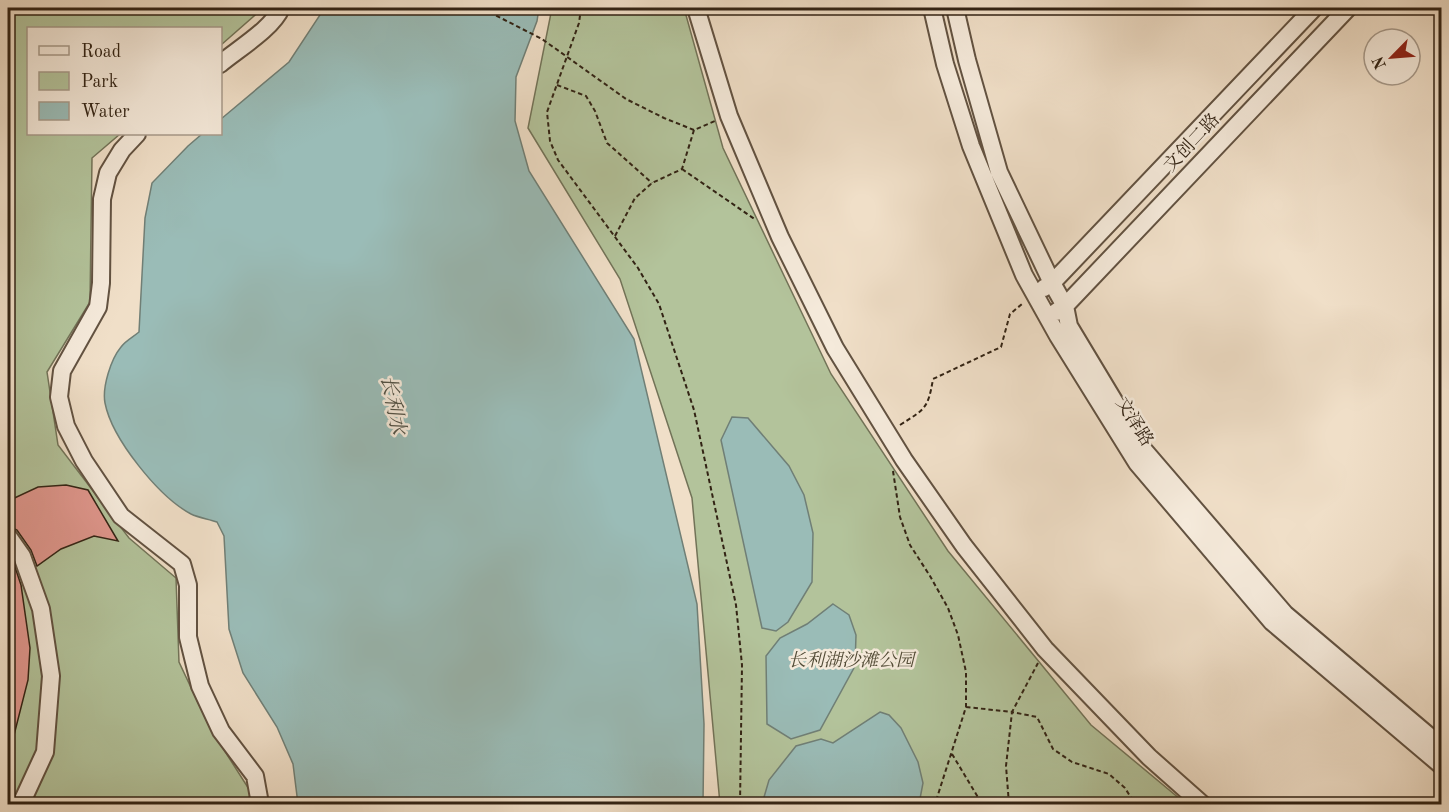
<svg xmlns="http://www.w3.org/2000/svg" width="1449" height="812" font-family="'Old Standard TT','Noto Serif SC',serif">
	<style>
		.green { fill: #b3c39b; stroke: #727358; stroke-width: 1.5 }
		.water { fill: #9abcb7; stroke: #707f76; stroke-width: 1.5 }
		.building { fill: #e1978e; stroke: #322314; stroke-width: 1.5 }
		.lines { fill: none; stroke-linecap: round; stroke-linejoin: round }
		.minor-casing { stroke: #625241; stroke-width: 20 }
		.path { stroke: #322314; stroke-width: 2; stroke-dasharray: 4.5 3; stroke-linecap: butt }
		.minor { stroke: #f5eadb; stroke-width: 16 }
		.path-bridge { stroke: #322314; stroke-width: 2; stroke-dasharray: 4.5 3; stroke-linecap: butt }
		.labels { text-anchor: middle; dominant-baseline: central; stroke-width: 5; stroke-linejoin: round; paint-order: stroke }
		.street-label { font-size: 18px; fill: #322314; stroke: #f5eadb }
		.park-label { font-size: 18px; font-style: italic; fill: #524b36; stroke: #f5eadb }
		.water-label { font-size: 20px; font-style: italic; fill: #515145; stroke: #f5eadb }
	</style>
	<rect width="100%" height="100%" fill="#f0dfc8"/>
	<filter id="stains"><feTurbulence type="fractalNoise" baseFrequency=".00333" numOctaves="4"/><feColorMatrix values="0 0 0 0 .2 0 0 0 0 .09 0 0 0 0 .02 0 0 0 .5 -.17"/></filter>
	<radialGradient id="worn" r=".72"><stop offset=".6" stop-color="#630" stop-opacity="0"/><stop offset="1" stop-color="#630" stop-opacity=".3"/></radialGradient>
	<path class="green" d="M8 8H263L221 45 220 28H28V134H120L92 158 90 302 47 372 58 445 129 538 176 578 179 662 210 728 254 797 248 804H8Z
		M552 8H684L723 148 831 374 948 551 1091 725 1186 804H720L692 498 620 279 528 128Z"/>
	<path class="water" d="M323 8H539L537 21 516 77 515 121 529 171 634 339 697 604 704 724 703 804H298L293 764 277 727 243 673 229 629 224 536 217 522C209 519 199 518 191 514 159 497 112 439 105 403 102 387 111 359 121 347 125 341 133 337 139 332L145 218 152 183 188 146 202 134H220L221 119 289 62 320 15Z
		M732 417 748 418 789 466 804 495 813 533 812 582 788 622 776 631 762 628 721 440Z
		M833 604 849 615 856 635 855 666 820 730 791 739 767 724 766 656 780 638 807 624Z
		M880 712 889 715 901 728 918 762 923 783 919 804H762L769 780 796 746 821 739 833 743Z"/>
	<path class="building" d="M66 485 88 490 118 541 94 536 61 549 37 566 31 550 17 530 8 526V501L38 487Z
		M8 554 13 561 21 585 30 648 28 680 11 747H8Z"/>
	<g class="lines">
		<defs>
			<path id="minor" d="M696 8 729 116 780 237 835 348 904 460 964 546 1045 649 1149 757 1202 804
				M932 8 945 64 971 146 1024 275 1058 336 1137 463 1272 622 1442 766
				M955 8 967 60 999 172 1052 283 1065 306 1069 326 1143 449 1285 614 1442 747
				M220 64C238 49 273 28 281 8
				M137 134 122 150 108 173 102 199 101 283 98 307 62 371 59 397 66 426 84 461 121 516 182 564 188 585V637L200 686 221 731 255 776 259 798 256 804
				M1044 288 1052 283 1314 8
				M1056 312 1065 306 1348 8
				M8 536 22 556 41 609 51 676 45 752 21 804"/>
		</defs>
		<use href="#minor" class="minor-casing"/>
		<path class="path" d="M581 8 579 23 547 112 550 141 558 160 638 268 659 304 694 410 736 605 742 665 740 804
			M557 85 586 96 595 111 607 143 652 183
			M682 169 756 220
			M615 236 635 198 652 183 682 169 694 130 715 121
			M900 425C925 409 928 409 933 379L1001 347 1010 314 1022 304
			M893 471 900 517 910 545 930 576 948 608 958 635 966 672V707L935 804
			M966 707 1012 712 1038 663
			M952 754 982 804
			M1009 804 1006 766 1012 712 1037 717 1053 749 1072 762 1109 774 1125 788 1135 804"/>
		<use href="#minor" class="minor"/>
		<path class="path-bridge" d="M475 8 493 14 542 39 626 99 664 118 694 130"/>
	</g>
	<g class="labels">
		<g class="street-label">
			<text transform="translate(1192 143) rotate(-47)">文创二路</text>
			<text transform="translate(1134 422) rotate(58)">文泽路</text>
		</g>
		<g class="park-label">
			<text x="851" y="661">长利湖沙滩公园</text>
		</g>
		<g class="water-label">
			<text transform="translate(392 405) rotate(79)">长利水</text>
		</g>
	</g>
	<rect width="1449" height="812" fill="none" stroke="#f0dfc8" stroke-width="30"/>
	<rect x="9" y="9" width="1431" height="794" fill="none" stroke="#322314" stroke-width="3"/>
	<rect x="15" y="15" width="1419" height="782" fill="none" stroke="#322314" stroke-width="1.5"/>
	<rect x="27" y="27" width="195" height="108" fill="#f5eadb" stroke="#a79a8b" stroke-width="1.5"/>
	<rect x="39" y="46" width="30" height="9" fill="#f5eadb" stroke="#a79a8b" stroke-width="1.5"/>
	<text x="81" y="57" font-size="18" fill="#322314">Road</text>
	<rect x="39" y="72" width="30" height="18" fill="#b3c39b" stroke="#a79a8b" stroke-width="1.5"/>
	<text x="81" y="87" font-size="18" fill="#322314">Park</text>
	<rect x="39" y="102" width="30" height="18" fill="#9abcb7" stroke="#a79a8b" stroke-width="1.5"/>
	<text x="81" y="117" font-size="18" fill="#322314">Water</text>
	<g transform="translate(1392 57) rotate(245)"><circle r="28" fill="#f5eadb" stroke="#a79a8b" stroke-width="1.5"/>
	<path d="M0-4.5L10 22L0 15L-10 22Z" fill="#8f2418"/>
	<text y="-9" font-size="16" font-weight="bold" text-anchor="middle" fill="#322314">N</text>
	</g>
	<rect width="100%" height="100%" filter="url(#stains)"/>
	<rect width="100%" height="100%" fill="url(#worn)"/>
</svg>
